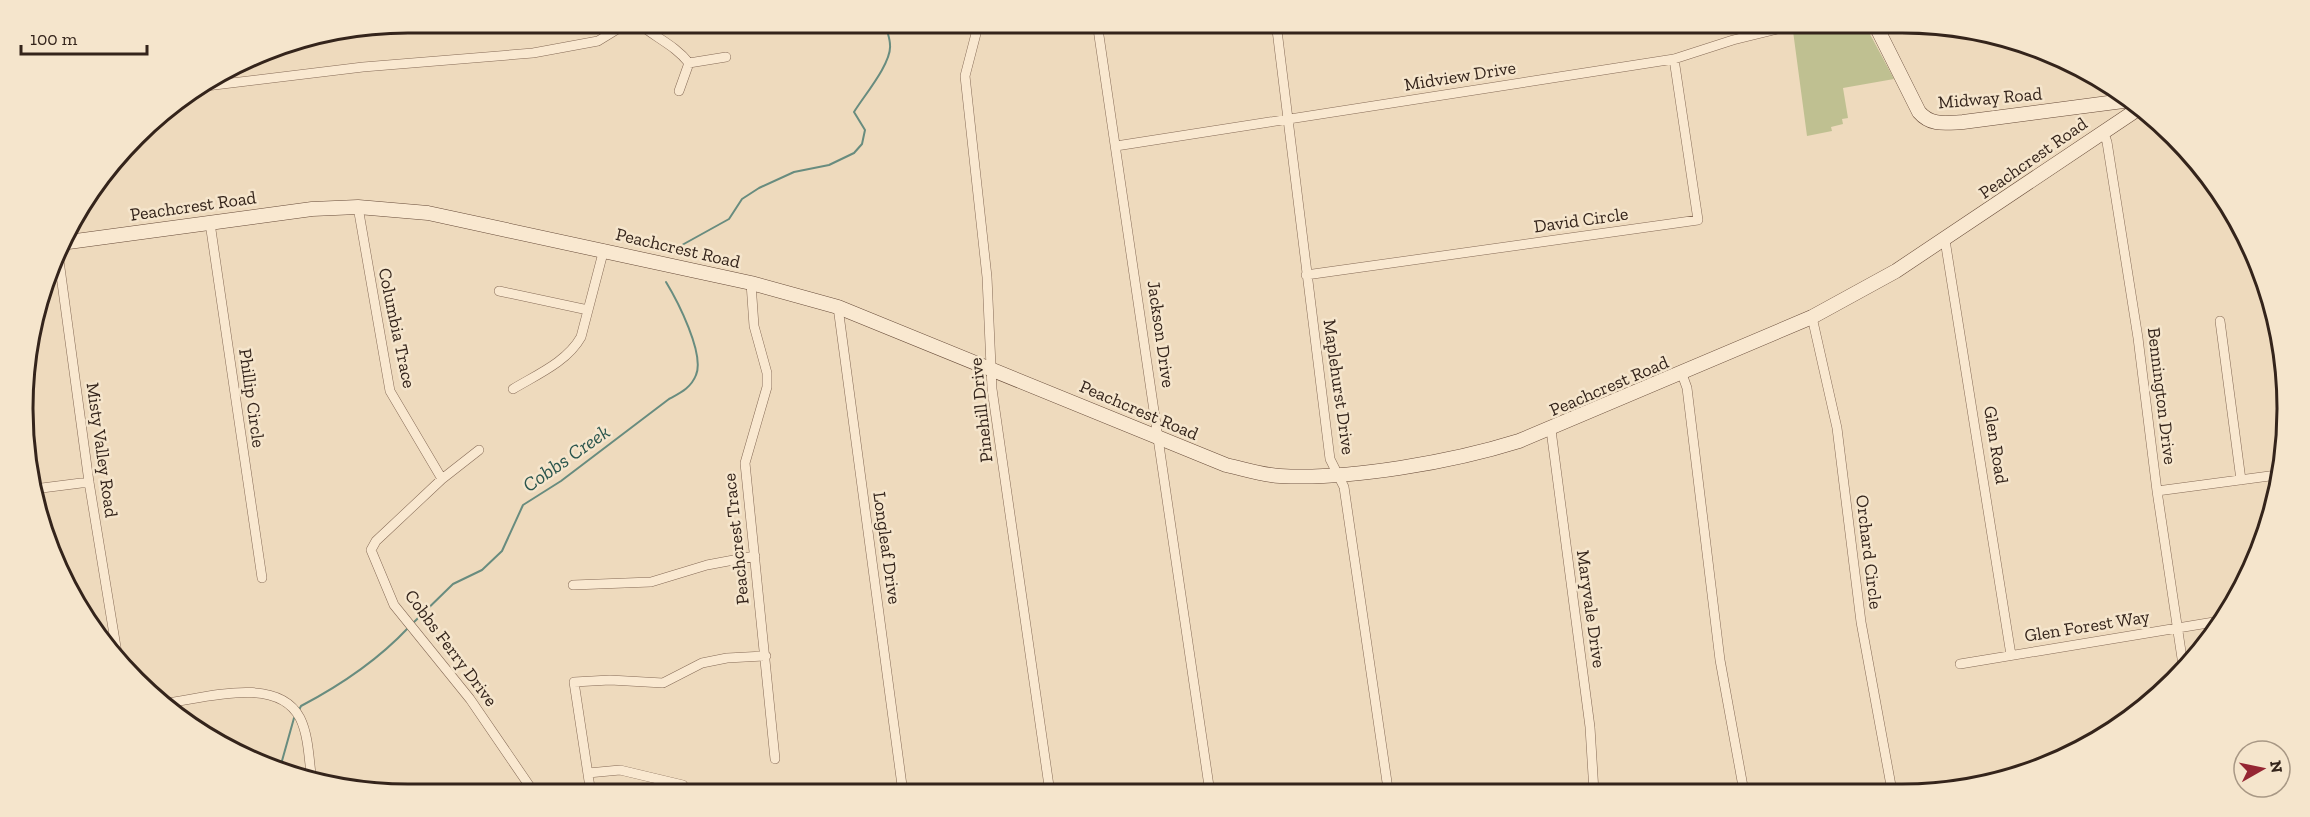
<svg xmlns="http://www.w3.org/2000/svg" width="2310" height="817" font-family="'Zilla Slab',serif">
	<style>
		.cemetery { fill: #bfc091 }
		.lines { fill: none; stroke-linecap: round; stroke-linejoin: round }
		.stream { stroke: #688c7f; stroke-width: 2 }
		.street-casing { stroke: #856a56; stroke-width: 10 }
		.secondary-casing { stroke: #674b39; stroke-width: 15 }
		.street { stroke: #f9e8d0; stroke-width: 9 }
		.secondary { stroke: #f9e8d0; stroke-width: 14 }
		.labels { text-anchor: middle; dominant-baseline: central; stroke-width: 5; stroke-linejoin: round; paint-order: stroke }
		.street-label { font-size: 18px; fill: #34241b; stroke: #f5e5cc }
		.water-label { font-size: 20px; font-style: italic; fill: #2a554d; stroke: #f5e5cc }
		.rim { fill: none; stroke: #34241b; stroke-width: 3 }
	</style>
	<rect width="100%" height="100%" fill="#eedabd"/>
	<path class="cemetery" d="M1829 22 1864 23 1894 79 1843 88 1848 118 1842 119 1843 124 1831 127 1832 131 1807 136 1793 31Z"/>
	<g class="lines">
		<path class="stream" d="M673 250 729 219 742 199 759 188 794 172 829 165 854 153 862 144 865 130 854 112C863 97 892 63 890 45 890 37 886 31 886 22
			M412 624 453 584 482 570 502 551 523 505 561 481 669 399C680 393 691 388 696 375 705 354 677 300 666 282
			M299 710 301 706C341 685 377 661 408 628
			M280 768 294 718"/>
		<defs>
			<path id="street" d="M637 22C654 37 675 45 689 63L679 91
				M979 22 965 76 987 277 992 389 1050 793
				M1097 22 1210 793
				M1276 22 1330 459 1344 487 1388 789
				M689 63 726 57
				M206 86 363 67 533 53 598 41 629 22
				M2103 131 2107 142 2138 338 2157 491 2183 665
				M1116 146 1674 59 1733 40 1806 22
				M358 207 390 391 442 479
				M210 223 262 578
				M1945 240 2011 655
				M58 253 89 482 117 653
				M1306 275 1698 220 1674 59
				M751 283 754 326 767 373V387L745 463 775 759
				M499 291 588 310
				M838 307 903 793
				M1812 317 1837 428 1861 622 1892 791
				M2220 321 2241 480
				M1682 374 1687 388 1720 660 1744 792
				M513 389C536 375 567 362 581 337L604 249
				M1551 430 1590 727 1594 792
				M479 450 442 479 376 541 371 550 394 605 470 699 535 794
				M34 489 89 482
				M2157 491 2277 475
				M573 585 651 582 707 565 755 556
				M1960 664 2220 621
				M167 703C205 698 278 675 300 718 309 736 309 762 312 782
				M588 773 620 770 683 785
				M1368 792 1388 789V792
				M591 794 574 682 610 680 663 683 702 663 727 658 766 656"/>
			<path id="secondary" d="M1874 22 1919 112C1931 126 1945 123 1963 122L2131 100
				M61 243 312 209 358 207 428 213 751 283 838 307 1226 465C1244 469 1262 475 1280 476 1349 480 1452 462 1519 441L1812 317 1896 271 2141 107"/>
		</defs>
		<use href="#street" class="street-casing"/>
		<use href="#secondary" class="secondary-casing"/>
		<use href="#street" class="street"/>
		<use href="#secondary" class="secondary"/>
	</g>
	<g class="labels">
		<g class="street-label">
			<text transform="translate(1460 76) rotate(-9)">Midview Drive</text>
			<text transform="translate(1990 98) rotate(-5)">Midway Road</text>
			<text transform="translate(2033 158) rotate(-35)">Peachcrest Road</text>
			<text transform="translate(193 206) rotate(-8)">Peachcrest Road</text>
			<text transform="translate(1581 220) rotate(-8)">David Circle</text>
			<text transform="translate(678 248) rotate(13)">Peachcrest Road</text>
			<text transform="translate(397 328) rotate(78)">Columbia Trace</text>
			<text transform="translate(1161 334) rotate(82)">Jackson Drive</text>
			<text transform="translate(1609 386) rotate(-23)">Peachcrest Road</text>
			<text transform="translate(1339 387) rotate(82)">Maplehurst Drive</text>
			<text transform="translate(2162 396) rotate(83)">Bennington Drive</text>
			<text transform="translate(252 398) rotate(82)">Phillip Circle</text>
			<text transform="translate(981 410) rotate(-96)">Pinehill Drive</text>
			<text transform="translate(1139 410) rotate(23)">Peachcrest Road</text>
			<text transform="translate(1996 445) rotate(81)">Glen Road</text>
			<text transform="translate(102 450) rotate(82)">Misty Valley Road</text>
			<text transform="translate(736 539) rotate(-96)">Peachcrest Trace</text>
			<text transform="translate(887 548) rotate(82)">Longleaf Drive</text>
			<text transform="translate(1869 552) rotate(83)">Orchard Circle</text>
			<text transform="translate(1591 609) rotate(82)">Maryvale Drive</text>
			<text transform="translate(2087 626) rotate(-9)">Glen Forest Way</text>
			<text transform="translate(451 648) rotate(53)">Cobbs Ferry Drive</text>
		</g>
		<g class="water-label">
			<text transform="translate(566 458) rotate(-35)">Cobbs Creek</text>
		</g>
	</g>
	<path d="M0 0H2310V817H0ZM408 33H1902A375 375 0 0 1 2277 408V409A375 375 0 0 1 1902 784H408A375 375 0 0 1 33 409V408A375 375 0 0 1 408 33Z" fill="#f5e5cc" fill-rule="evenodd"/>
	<path class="rim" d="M408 33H1902A375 375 0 0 1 2277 408V409A375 375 0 0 1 1902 784H408A375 375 0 0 1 33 409V408A375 375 0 0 1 408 33Z"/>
	<g transform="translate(2262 769) rotate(81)"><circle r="28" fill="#f5e5cc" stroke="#a89885" stroke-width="1.5"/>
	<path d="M0-4.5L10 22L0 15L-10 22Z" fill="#952633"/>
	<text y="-9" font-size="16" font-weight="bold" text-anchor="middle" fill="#34241b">N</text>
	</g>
	<path d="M21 45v9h126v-9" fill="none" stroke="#34241b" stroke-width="3"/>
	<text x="30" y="45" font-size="18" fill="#34241b" stroke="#f5e5cc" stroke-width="4.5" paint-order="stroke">100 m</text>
</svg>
